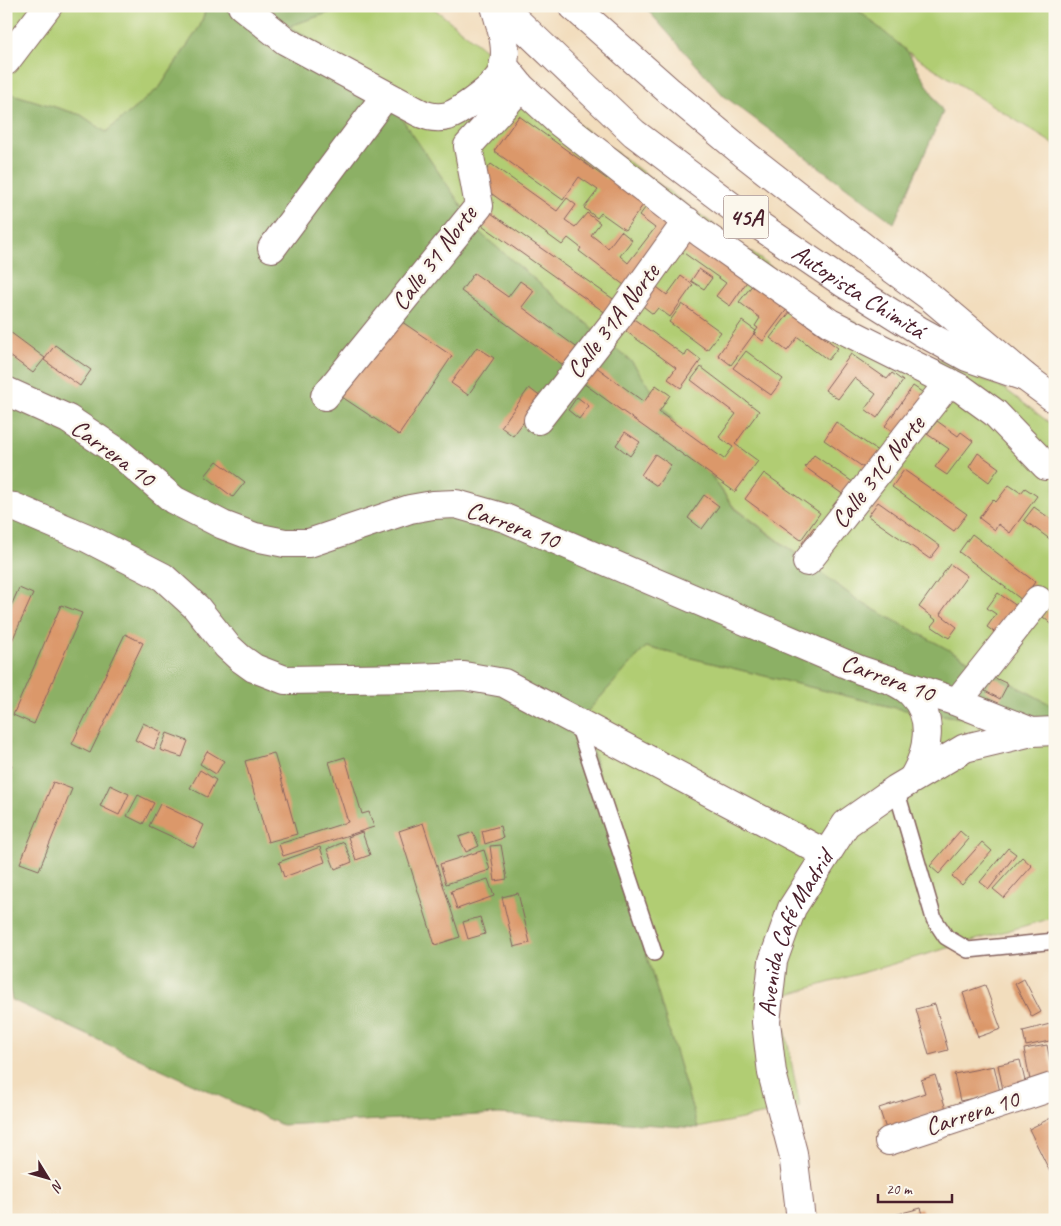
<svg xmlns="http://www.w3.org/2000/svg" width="1061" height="1226" font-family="Caveat,sans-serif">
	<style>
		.green { fill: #b1cd73; stroke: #7e764f }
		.forest { fill: #8cb065; stroke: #6b6848 }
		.building { fill: #db986a }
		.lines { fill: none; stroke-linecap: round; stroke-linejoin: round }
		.lane-casing { stroke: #85625e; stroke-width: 18 }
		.street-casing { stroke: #85625e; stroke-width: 30 }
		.secondary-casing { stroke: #85625e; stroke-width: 30 }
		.highway-casing { stroke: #85625e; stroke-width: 30 }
		.lane { stroke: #fff; stroke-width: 15 }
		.street { stroke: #fff; stroke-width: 28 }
		.secondary { stroke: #fff; stroke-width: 28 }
		.highway { stroke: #fff; stroke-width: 28 }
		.labels { text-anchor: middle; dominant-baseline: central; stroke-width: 5; stroke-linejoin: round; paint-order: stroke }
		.shield { fill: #fbf7ec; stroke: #7f6065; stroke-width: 1 }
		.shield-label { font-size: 24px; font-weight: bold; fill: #4a1f2b }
		.street-label { font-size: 25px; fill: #4a1f2b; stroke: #fbf7ec }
	</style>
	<rect width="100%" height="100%" fill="#fbf7ec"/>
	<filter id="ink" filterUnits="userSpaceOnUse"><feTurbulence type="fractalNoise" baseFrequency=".02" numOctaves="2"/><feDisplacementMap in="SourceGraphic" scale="10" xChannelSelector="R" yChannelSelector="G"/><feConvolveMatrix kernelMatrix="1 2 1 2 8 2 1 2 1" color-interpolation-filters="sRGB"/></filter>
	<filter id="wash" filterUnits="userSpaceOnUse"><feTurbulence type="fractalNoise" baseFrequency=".0096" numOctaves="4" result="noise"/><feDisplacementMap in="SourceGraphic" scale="20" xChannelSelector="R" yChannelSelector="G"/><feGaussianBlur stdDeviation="1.12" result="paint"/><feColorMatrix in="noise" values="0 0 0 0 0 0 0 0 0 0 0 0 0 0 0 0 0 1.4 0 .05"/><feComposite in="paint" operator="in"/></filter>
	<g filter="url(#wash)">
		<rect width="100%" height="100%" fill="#f2ddbd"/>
		<path class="green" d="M6 6H207L200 26 160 87 106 132 81 115 9 93 6 95Z
			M348 6H431L579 125 832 312 1005 389 1055 427V707L860 602 733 506 632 362 480 233 376 81 289 26Z
			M853 6H1055V145L908 52Z
			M646 647 900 709 1055 731V917L779 997 800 1107 698 1128 613 843 585 714Z"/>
		<path class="forest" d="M207 6H348L290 26 376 81 480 233 632 362 733 507 860 602 1055 707V731L900 709 646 647 585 714 613 843 698 1128 499 1114 282 1125 12 1000 6 974V95L9 93 81 115 106 132 160 87 200 26Z
			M644 6H853L908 52 943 112 894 223 724 96Z"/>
		<g id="blocks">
			<path class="building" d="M519 116 607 179 609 176 648 198 625 230 601 213 597 218 584 208 598 190 579 177 563 200 494 151Z
				M491 164 557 211 567 198 576 205 565 220 575 227 587 213 600 223 591 235 608 248 621 231 632 240 620 256 628 263 655 228 639 216 649 203 677 225 628 288 579 251 581 248 568 238 562 245 477 183Z
				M488 211 619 303 610 316 479 223Z
				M692 236 753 273 730 306 716 296 726 283 681 251Z
				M699 269 712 278 704 289 691 281Z
				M474 273 508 297 520 281 534 291 522 307 583 352 570 370 461 291Z
				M681 276 693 285 670 317 658 308 653 314 639 303 653 284 667 295Z
				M754 283 794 300 763 341 754 334 758 328 755 326 760 318 739 302Z
				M682 304 721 332 707 350 669 322Z
				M790 312 838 348 828 360 798 337 787 351 770 338Z
				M392 315 452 356 399 435 339 395Z
				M631 317 685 356 688 350 701 360 681 388 668 379 676 368 623 329Z
				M742 321 756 331 731 365 718 355Z
				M6 329 45 358 33 373 6 353Z
				M55 345 91 370 80 386 44 360Z
				M477 347 494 358 468 395 451 383Z
				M746 351 783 379 771 395 733 368Z
				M851 354 887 379 892 373 903 381 877 418 865 409 876 394 854 378 838 399 825 390Z
				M595 366 644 402 656 385 670 395 659 412 724 459 733 447 719 437 736 414 691 380 701 367 759 411 735 444 758 461 735 492 583 383Z
				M913 386 928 396 900 436 885 426Z
				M529 388 542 398 513 436 501 427Z
				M577 397 589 406 579 419 568 410Z
				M937 421 958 436 961 432 973 441 947 475 935 467 949 449 927 434Z
				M836 422 882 454 870 472 824 440Z
				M625 432 640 442 630 456 616 445Z
				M978 453 999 468 989 482 969 467Z
				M655 454 671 465 657 486 641 475Z
				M814 455 857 485 848 498 805 467Z
				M217 461 245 482 233 497 205 476Z
				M904 470 967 514 954 531 892 487Z
				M764 473 820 513 801 540 745 499Z
				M1009 485 1021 493 1025 488 1037 496 1010 533 998 524 995 530 979 518 993 499 996 502Z
				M704 495 719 506 702 529 688 518Z
				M878 502 940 546 930 559 868 516Z
				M1034 507 1055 522V543L1024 520Z
				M814 527 822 534 810 549 802 543Z
				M972 534 1035 582 1022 600 959 552Z
				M950 564 967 576 940 614 957 627 949 638 931 626 936 620 919 607Z
				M19 588 33 594 6 654V617Z
				M998 593 1024 611 1000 636 987 627 996 614 987 608Z
				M1055 601V627L1043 617Z
				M61 605 82 613 34 724 13 715Z
				M125 634 143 643 90 753 72 744Z
				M993 677 1008 684 1000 699 985 691Z
				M143 723 162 732 154 749 135 740Z
				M167 733 188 741 182 757 160 750Z
				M207 751 224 761 216 774 200 764Z
				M274 753 297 834 268 842 245 761Z
				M345 757 362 814 369 812 374 827 283 856 279 844 348 822 329 762Z
				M6 763 12 765 6 778Z
				M200 770 216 780 207 797 190 788Z
				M53 782 72 789 39 870 20 863Z
				M110 785 129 794 119 815 100 806Z
				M138 795 154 803 143 824 127 816Z
				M160 804 204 825 194 847 149 826Z
				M423 823 460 937 435 945 399 831Z
				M500 826 503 838 485 844 482 831Z
				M960 831 969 839 939 874 930 866Z
				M362 832 370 855 356 860 348 837Z
				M473 832 479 846 466 852 459 837Z
				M344 842 352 862 335 869 327 849Z
				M982 842 992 851 962 885 952 876Z
				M501 845 507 879 495 881 490 846Z
				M320 847 325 862 284 877 279 862Z
				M1008 848 1016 854 989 889 980 882Z
				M484 850 490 870 446 884 440 864Z
				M1022 857 1032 866 1004 898 993 889Z
				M488 879 494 896 457 909 451 891Z
				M518 893 530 943 514 947 502 897Z
				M480 917 485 934 468 939 463 922Z
				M1024 979 1041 1012 1032 1017 1015 984Z
				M985 985 1001 1029 978 1037 963 993Z
				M935 1004 948 1050 929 1055 916 1009Z
				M1050 1024 1054 1040 1026 1046 1023 1031Z
				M1047 1045 1054 1081 1031 1085 1024 1049Z
				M1020 1060 1026 1085 1003 1090 998 1065Z
				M994 1066 1000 1092 960 1101 954 1074Z
				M935 1075 946 1109 886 1129 879 1108 925 1093 921 1080Z
				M1055 1116V1182L1029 1129Z
				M921 1208 925 1220H895L894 1215Z"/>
		</g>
	</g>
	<g filter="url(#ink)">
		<use href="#blocks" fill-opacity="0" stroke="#85625e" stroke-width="1"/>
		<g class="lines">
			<defs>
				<path id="lane" d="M577 722 654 953
					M896 789 934 919 946 937 968 950 1055 941"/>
				<path id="street" d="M242 6 286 41 418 112C428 117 437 119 448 116 458 113 487 92 494 83 499 79 502 73 503 67 509 47 500 25 495 6
					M6 61 48 6
					M504 66 521 87 560 123 701 233 830 323 962 389 995 413 1046 466
					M272 248 386 95
					M6 391 68 419 118 452 174 500 223 525 255 537 285 543H309L410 509 433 505 456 504 505 518 860 670 957 702 1032 732
					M325 396 479 206 468 146 521 87
					M538 420 616 320 687 221
					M6 506 14 507 87 538 163 577 196 607 227 646 240 658 254 668 285 680 414 678 464 676 504 683 826 854
					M807 562 949 382
					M957 702 1038 600
					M889 1141 1055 1086"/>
				<g id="secondary">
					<path d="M893 681C900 685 907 688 912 694 935 717 928 753 913 778"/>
					<path id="s1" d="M801 1220 793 1153 772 1073 766 1022 773 961 792 908 846 824 896 789 965 748 1032 732 1055 731"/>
				</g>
				<g id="highway">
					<path id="s2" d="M501 6 634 133 732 207 845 284 920 331 967 357 1025 377"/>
					<path d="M573 6 668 90 747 156 871 253 929 296 1025 377 1055 399"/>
				</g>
			</defs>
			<use href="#lane" class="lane-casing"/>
			<use href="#street" class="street-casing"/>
			<use href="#secondary" class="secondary-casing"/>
			<use href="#highway" class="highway-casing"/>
			<use href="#lane" class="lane"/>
			<use href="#street" class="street"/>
			<use href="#secondary" class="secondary"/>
			<use href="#highway" class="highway"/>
		</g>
	</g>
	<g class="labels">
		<rect class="shield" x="723.5" y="195.5" width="45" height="43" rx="4"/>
		<g class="shield-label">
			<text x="746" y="217">45A</text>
		</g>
		<g class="street-label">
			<text transform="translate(434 258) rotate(-53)">Calle 31 Norte</text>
			<text stroke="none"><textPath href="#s2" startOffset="459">Autopista Chimitá</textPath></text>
			<text transform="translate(613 321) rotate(-53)">Calle 31A Norte</text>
			<text transform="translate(113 453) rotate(36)">Carrera 10</text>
			<text transform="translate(878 472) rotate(-52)">Calle 31C Norte</text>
			<text transform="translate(513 525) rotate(20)">Carrera 10</text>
			<text transform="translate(888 678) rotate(20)">Carrera 10</text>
			<text stroke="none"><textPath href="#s1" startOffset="296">Avenida Café Madrid</textPath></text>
			<text transform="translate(972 1113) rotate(-18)">Carrera 10</text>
		</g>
	</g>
	<rect width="1061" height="1226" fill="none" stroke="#fbf7ec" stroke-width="25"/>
	<g transform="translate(48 1178) rotate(127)" stroke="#fbf7ec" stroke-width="4" paint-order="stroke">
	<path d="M0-4L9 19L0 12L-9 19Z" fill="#4a1f2b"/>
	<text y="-8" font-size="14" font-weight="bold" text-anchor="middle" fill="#4a1f2b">N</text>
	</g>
	<path d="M878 1194v8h74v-8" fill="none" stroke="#4a1f2b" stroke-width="2.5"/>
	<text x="886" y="1194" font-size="15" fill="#4a1f2b" stroke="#fbf7ec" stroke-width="4" paint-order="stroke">20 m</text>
</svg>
